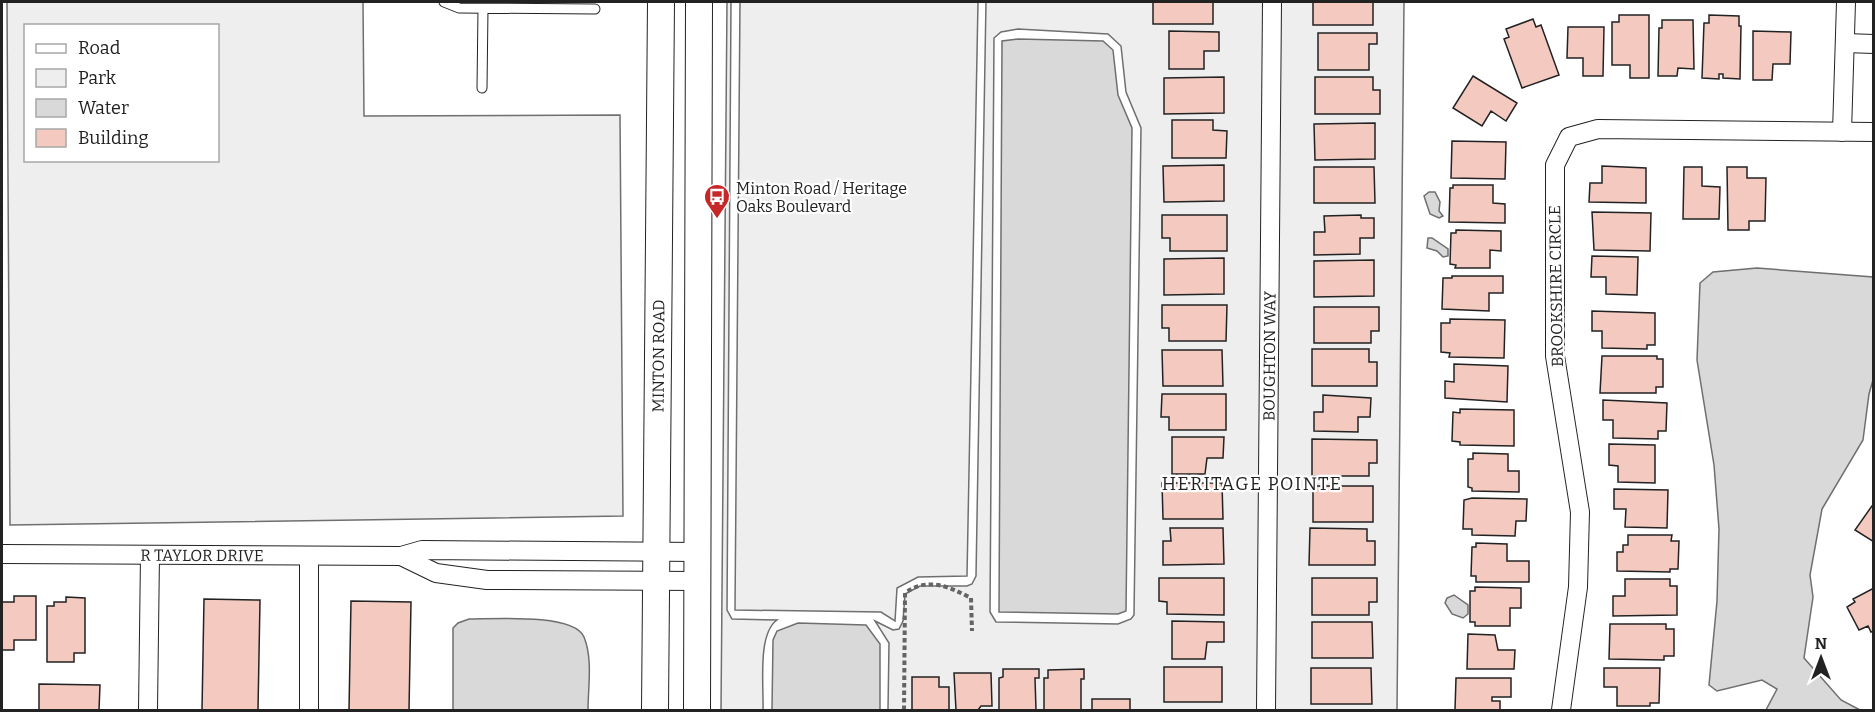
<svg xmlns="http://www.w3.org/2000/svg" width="1875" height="712" font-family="Bitter,serif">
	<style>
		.green { fill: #eee; stroke: #6f6f6f; stroke-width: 1.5; fill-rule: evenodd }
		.water { fill: #d9d9d9; stroke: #6f6f6f; stroke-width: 1.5 }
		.building { fill: #f3c9c0; stroke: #222; stroke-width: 1.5 }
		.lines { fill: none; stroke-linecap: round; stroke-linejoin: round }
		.service-casing { stroke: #222; stroke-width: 11 }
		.minor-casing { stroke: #222; stroke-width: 20 }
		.secondary-casing { stroke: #222; stroke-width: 28 }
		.path { stroke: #646464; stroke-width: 4; stroke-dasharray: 4.5 3; stroke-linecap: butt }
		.service { stroke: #fff; stroke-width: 9 }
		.minor { stroke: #fff; stroke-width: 18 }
		.secondary { stroke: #fff; stroke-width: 26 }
		.labels { text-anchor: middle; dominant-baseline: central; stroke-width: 4.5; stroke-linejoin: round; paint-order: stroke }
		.poi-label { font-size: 16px; fill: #222; stroke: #fff; text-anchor: start }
		.street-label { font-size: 16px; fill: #222; stroke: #fff }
		.neighbourhood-label { font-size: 18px; letter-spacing: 1.5px; fill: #222; stroke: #fff }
	</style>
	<rect width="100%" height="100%" fill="#fff"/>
	<path class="green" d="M7 2H363L364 116 620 115 623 516 10 525ZM26 26H218V160H26Z
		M727 2H731L727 610 732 619 777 620C757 634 764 687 763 710H721Z
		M740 2H978L967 576 918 577 897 588 895 621 881 612 735 610Z
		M986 2H1404L1397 710H888L889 643 875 621 893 630 899 629 903 621 905 594 920 586H967L972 584 976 576ZM1018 29 1108 34 1121 46 1126 92 1141 128 1134 615 1131 619 1118 624 996 622 990 612 994 38 1001 32Z"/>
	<path class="water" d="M1018 39 1103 41 1113 50 1118 95 1132 128 1126 611 1118 614 999 612 1002 41Z
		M1429 192H1435L1440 202 1439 211 1443 216 1439 218 1430 214 1424 196Z
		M1428 238H1432L1448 249V256L1443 257 1437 251 1427 248Z
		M1757 268 1873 277V380L1869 394 1863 440 1822 509 1810 575 1813 597 1804 658 1841 700 1860 710H1766L1777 689 1762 680 1717 691 1709 685 1717 601 1719 529 1714 465 1697 360 1700 283 1713 272Z
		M1454 595 1468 605V614L1463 618 1452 614 1445 603 1447 598Z
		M469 619C492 619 574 613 584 637 593 659 588 687 588 710H453V628L458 623Z
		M798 623 866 625 880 644V710H772L773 640 777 631Z"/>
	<path class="building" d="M1153 2H1213V24H1153Z
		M1313 2H1373V25H1313Z
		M1619 15H1649V78H1630V65H1612V22H1619Z
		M1709 15 1739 16V26H1741L1740 79 1723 78V74H1719V79L1702 78 1704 23H1709Z
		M1533 19 1536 27 1541 25 1559 75 1522 88 1504 39 1509 37 1506 29Z
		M1662 20H1693L1694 69 1678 68 1677 76H1658L1659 28H1662Z
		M1568 27H1604L1603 76H1583V58H1567Z
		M1169 31 1219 32V51H1204V69H1169Z
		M1753 31 1791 32 1790 64H1773L1772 80H1753Z
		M1318 33H1377V44H1369V70H1318Z
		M1473 76 1517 103 1506 121 1491 111 1482 126 1453 108Z
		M1224 77V113L1164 114V78Z
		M1315 77H1373V90H1380V114H1315Z
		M1172 120H1213V130L1227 131 1226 158H1172Z
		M1375 123V159L1315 160 1314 124Z
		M1452 141 1506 142 1505 179 1451 178Z
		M1224 165V201L1164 202 1163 166Z
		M1602 166 1646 168V203L1589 202 1590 183H1602Z
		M1314 167H1374L1375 203H1314Z
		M1684 167H1702V186L1720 187 1719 219H1683Z
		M1727 167H1747V178H1766L1765 221H1749V230H1728Z
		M1453 185H1493V203L1505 204V223L1449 222 1450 188H1453Z
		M1592 212 1651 213 1650 251 1594 250Z
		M1162 215H1227V251H1170V238H1162Z
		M1361 215V218H1374V238H1360V254L1314 255V232H1325L1324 216Z
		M1456 230 1501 231V251L1490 250V268H1455L1456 265 1450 264 1451 233H1456Z
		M1592 256 1638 257 1637 295 1606 294V277H1591Z
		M1224 258V294L1164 295V259Z
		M1374 260V296L1314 297V261Z
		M1452 276H1503V293H1489V311L1442 309 1443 278H1452Z
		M1162 305H1227L1226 341H1169V328H1162Z
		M1314 307H1379V331H1371V343H1314Z
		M1592 311 1655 313V345H1647V349L1602 348V331H1592Z
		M1450 319 1505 320 1504 358 1449 357 1450 353 1441 352V323H1450Z
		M1312 349H1369V362H1377V386H1312Z
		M1162 350H1222L1223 386H1163Z
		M1602 356H1657V359H1663V387H1656V393H1600Z
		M1454 364 1508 366 1507 402 1445 398V381L1454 382Z
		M1162 394H1226V430H1169V417H1161Z
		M1323 395 1371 398 1370 417H1358V432L1314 431V412H1323Z
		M1603 400 1667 403 1666 431H1658V439L1613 438V420H1603Z
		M1460 409 1514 410V446L1460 445V442L1452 441 1453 412 1460 413Z
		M1172 437H1224L1223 458H1207L1205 474H1172Z
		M1312 439 1377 440V463H1369V476H1312Z
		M1609 444 1655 445V483L1618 482V466L1609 465Z
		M1473 453 1508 454V471H1519V492L1472 491V488L1468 487V459H1473Z
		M1162 483H1222L1223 519H1163Z
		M1313 486H1373V522H1313Z
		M1614 489 1668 490 1667 528 1625 527 1626 509H1614Z
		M1472 498 1527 499 1526 521H1516L1515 536 1472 535V529H1463L1464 500Z
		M1874 503V542L1855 530Z
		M1170 528H1223L1224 564 1163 565V541H1171Z
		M1310 528 1367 529V541H1375V565H1309Z
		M1628 535H1672L1671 541H1679L1678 569H1670V572L1617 571V552H1623V545H1628Z
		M1476 543 1507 544V561H1529V582H1476V576H1471L1472 547H1476Z
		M1159 578H1224V615L1167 614V602L1159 601Z
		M1312 578H1377V602H1369V615H1312Z
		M1625 579H1670V586H1677V615L1613 616V596H1625Z
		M1475 587 1521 588V608H1510V626H1475V622H1470V591H1475Z
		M1874 588V631L1871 632 1868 626 1859 630 1847 607 1855 602 1853 599Z
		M14 596H36V640H14V650H2V602H14Z
		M66 597 85 598V653H74V662H47V606H54V602H66Z
		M204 599 260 600 258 710H202Z
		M351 601 411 602 409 710H349Z
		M1172 621 1224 622V642H1207L1205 659H1172Z
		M1312 622H1372L1373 658H1312Z
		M1610 624H1666V629H1674V656H1664V660L1609 659Z
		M1468 634 1495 635 1498 650H1515L1514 669H1467Z
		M1164 667H1222V702H1164Z
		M1311 668H1371L1372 704H1311Z
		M1604 668H1660L1659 703H1650V706H1617V687H1604Z
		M1003 669H1039V678H1035L1036 710H999V678L1003 677Z
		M1084 669V679H1081V710H1044V678H1048V670Z
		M954 673H991L992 706H981L978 710H956Z
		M912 677H939V687H949V710H912Z
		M1456 678H1511V697H1492V701H1500V710H1455Z
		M39 684 100 685 99 710H39Z
		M1092 699H1130V710H1092Z"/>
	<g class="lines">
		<defs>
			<path id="service" d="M444 2 459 8 595 9
				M482 88 483 9"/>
			<g id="minor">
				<path d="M1845 43 1874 44"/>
				<path d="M1842 132 1846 2"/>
				<path id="s1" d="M2 554 401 556 422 550 698 552"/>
				<path d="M309 556V710"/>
				<path d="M401 556 436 573 487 580 698 581"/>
				<path d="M148 710 150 555"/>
				<path id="s2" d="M1266 710 1272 2"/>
				<path d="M1561 710 1578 587 1580 512 1555 356V165L1569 137 1598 129 1874 132"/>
			</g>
			<g id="secondary">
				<path id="s3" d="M655 710 661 2"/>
				<path d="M697 710 699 2"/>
			</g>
		</defs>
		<use href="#service" class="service-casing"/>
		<use href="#minor" class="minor-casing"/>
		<use href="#secondary" class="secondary-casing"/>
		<path class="path" d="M904 710 905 593C927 577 948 586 971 598L972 631"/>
		<use href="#service" class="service"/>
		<use href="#minor" class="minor"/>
		<use href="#secondary" class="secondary"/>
	</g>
	<defs>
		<symbol id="bus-pin" viewBox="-11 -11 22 30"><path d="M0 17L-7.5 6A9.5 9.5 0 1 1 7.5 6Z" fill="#c62828" stroke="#fff"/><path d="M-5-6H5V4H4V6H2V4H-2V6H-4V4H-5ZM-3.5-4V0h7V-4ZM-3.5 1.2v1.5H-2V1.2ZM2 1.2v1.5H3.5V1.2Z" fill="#fff"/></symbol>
	</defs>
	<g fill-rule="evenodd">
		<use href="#bus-pin" x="702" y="182" width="30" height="40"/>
	</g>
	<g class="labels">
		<g class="poi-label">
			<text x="736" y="188">Minton Road / Heritage<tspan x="736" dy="18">Oaks Boulevard</tspan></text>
		</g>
		<g class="street-label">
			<text transform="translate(1556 286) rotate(-91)">BROOKSHIRE CIRCLE</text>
			<text stroke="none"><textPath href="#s3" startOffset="354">MINTON ROAD</textPath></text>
			<text stroke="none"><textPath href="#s2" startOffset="354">BOUGHTON WAY</textPath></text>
			<text stroke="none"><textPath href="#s1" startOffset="200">R TAYLOR DRIVE</textPath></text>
		</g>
		<g class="neighbourhood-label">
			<text x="1252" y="484">HERITAGE POINTE</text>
		</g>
	</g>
	<rect width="1875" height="712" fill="none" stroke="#222222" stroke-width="6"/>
	<rect x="24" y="24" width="195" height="138" fill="#ffffff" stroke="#a7a7a7" stroke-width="1.5"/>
	<rect x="36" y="44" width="30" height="9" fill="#ffffff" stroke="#a7a7a7" stroke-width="1.5"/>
	<text x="78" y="54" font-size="18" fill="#222222">Road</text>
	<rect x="36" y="69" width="30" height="18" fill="#eeeeee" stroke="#a7a7a7" stroke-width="1.5"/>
	<text x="78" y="84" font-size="18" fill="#222222">Park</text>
	<rect x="36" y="99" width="30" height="18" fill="#d9d9d9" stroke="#a7a7a7" stroke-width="1.5"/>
	<text x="78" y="114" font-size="18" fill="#222222">Water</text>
	<rect x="36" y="129" width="30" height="18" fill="#f3c9c0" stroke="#a7a7a7" stroke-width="1.5"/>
	<text x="78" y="144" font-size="18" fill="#222222">Building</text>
	<g transform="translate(1821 658)" stroke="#ffffff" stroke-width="4.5" paint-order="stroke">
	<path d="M0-4.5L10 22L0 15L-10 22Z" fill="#222222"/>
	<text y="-9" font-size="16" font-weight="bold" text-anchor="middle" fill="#222222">N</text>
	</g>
</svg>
